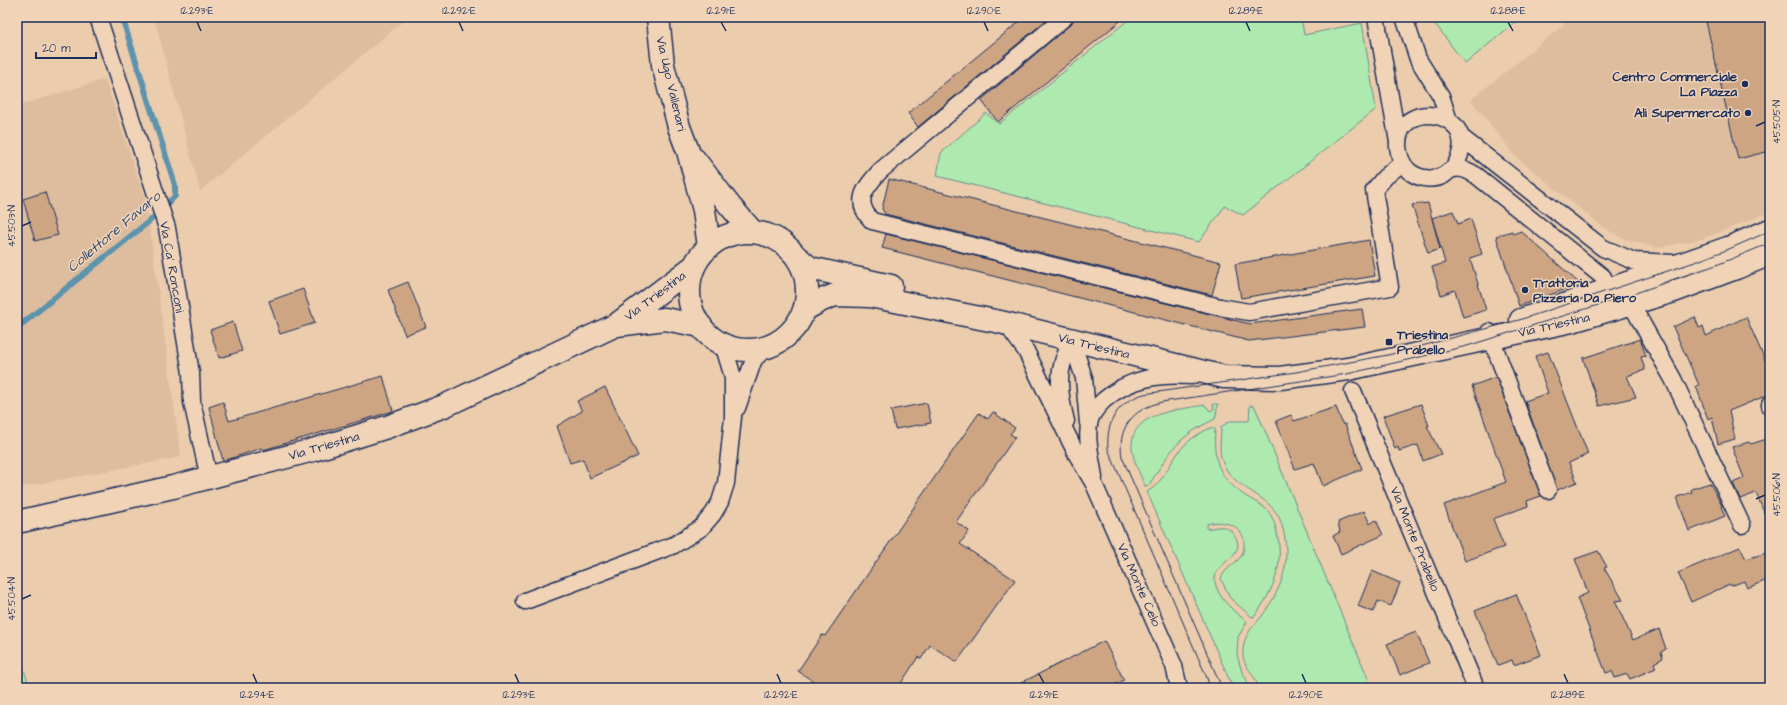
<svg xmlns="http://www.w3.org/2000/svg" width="1787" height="705" font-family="'Architects Daughter',sans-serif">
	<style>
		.built { fill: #debd9f }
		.green { fill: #aeeab0; stroke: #648c87 }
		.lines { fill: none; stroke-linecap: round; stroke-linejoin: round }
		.stream { stroke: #5b93ad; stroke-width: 6 }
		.building { fill: #cda583; stroke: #1b2f5e }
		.street-casing { stroke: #1b2f5e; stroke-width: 19 }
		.secondary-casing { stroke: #1b2f5e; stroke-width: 25 }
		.street { stroke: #f1d4b7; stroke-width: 16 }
		.secondary { stroke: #f1d4b7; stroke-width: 22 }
		.tram { stroke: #1b2f5e; stroke-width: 1 }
		.ticks { fill: none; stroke: #1b2f5e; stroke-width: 1.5 }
		.poi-dot { fill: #1b2f5e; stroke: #f1d4b7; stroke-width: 1.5 }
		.labels { text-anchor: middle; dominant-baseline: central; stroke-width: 3; stroke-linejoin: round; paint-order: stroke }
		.poi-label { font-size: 13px; font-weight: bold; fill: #1b2f5e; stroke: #f1d4b7; text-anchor: end }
		.street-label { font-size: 13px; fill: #1b2f5e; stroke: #f1d4b7 }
		.water-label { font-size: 14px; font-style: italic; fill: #2b4872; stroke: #f1d4b7 }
		.neatline { fill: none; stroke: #1b2f5e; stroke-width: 1.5 }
		.ticks-label { font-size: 10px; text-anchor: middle; fill: #1b2f5e }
	</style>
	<rect width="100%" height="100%" fill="#ebccad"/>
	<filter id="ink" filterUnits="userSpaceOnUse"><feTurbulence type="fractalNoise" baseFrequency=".025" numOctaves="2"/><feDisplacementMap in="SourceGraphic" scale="8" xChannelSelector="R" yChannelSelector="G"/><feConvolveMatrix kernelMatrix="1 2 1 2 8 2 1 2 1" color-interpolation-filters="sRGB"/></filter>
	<g filter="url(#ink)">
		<path class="built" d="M154 17H408L200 191Z
			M1573 17H1770V212L1702 239 1657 248 1622 238 1604 228 1517 158 1471 100Z
			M105 79 146 202 181 457 17 488V106Z"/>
		<path class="green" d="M1132 17H1301L1304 35 1362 23 1376 109 1243 215 1225 206 1199 242 937 176 941 153 986 113 999 124Z
			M1434 17H1521L1465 64 1436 25Z
			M1213 404H1218L1215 419C1177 437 1171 450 1149 485L1145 486C1141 476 1135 465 1133 454 1124 412 1178 410 1205 405L1210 411 1214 409Z
			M1250 405 1255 407 1372 688H1257C1257 671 1238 668 1244 644 1246 633 1255 624 1262 616 1283 587 1292 561 1282 525 1273 492 1229 491 1221 457 1219 448 1221 437 1221 427L1230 421H1249Z
			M1213 427 1215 429C1213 460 1218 477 1244 495 1251 500 1259 503 1265 508 1272 514 1275 524 1277 533 1284 566 1274 589 1255 616L1252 617 1230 598 1221 579C1224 567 1239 564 1243 552 1250 528 1226 518 1207 524V529C1217 527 1226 524 1233 533 1251 557 1212 561 1215 582 1218 599 1234 611 1247 622L1238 637 1237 655 1242 672 1251 688H1233L1147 492C1162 484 1168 466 1178 453 1186 441 1200 432 1213 427Z
			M17 650 30 688H17Z"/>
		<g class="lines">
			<path class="stream" d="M17 328 152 219 175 196V185L122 17"/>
		</g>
		<path class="building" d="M1025 17H1050L918 127 908 113Z
			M1074 17H1125L998 122 981 100 1071 24Z
			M1705 17H1770V151L1738 159Z
			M889 179 1221 262 1212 295 885 214 882 209Z
			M45 192 58 235 35 241 23 199Z
			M1428 203 1440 249 1428 253 1412 205Z
			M1453 211 1458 224 1471 219 1482 254 1470 258 1486 310 1463 317 1455 290 1441 295 1432 267 1445 263 1432 218Z
			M1512 231 1513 234 1521 231 1580 284 1519 306 1496 236Z
			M886 234 1250 324 1362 309 1365 327 1249 341 882 248Z
			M1369 240 1375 276 1241 298 1235 264Z
			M408 282 426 327 405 335 388 290Z
			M303 289 315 323 280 334 269 301Z
			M1695 317 1699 328 1703 326 1706 336 1746 317 1765 360 1770 357V394L1729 411 1735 439 1718 444 1712 417 1708 419 1696 386 1699 385 1673 327Z
			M233 322 242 351 219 358 210 330Z
			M1640 339 1646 356 1641 357 1645 370 1627 376 1636 397 1599 406 1583 358Z
			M1548 352 1588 454 1569 463 1577 482 1557 490 1525 401 1548 393 1535 356Z
			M383 376 393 411 263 450 262 448 223 461 209 407 223 402 229 421Z
			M1496 377 1541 496 1527 501 1528 506 1493 519 1504 547 1465 561 1444 505 1506 482 1472 386Z
			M605 387 638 456 590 478 583 459 570 463 557 426 582 411 577 401Z
			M927 403 931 423 895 429 891 410Z
			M1421 404 1429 426H1427L1441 454 1423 461 1418 445 1399 451 1398 447 1395 449 1383 416Z
			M1336 407 1343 425 1345 424 1362 469 1323 486 1314 463 1295 469 1276 421 1291 415 1294 421Z
			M993 412 1015 428 1010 434 1015 437 956 522 969 531 960 544 1015 580 957 662 930 645 921 659 918 657 898 688H823L798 671 822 635 825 636 979 413 988 419Z
			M1770 438V527L1756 493 1740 499 1733 483 1744 478 1732 447 1749 442 1751 444Z
			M1710 483 1722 506 1721 507 1725 516 1689 531 1677 497 1692 492 1691 489Z
			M1364 511 1370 524 1376 520 1383 535 1341 554 1333 536 1340 532 1338 522Z
			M1740 547 1746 559 1770 552V579L1747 588 1744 581 1731 586 1730 584 1691 602 1678 573Z
			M1598 551 1607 567 1604 568 1623 600 1615 601 1633 640 1659 629 1666 649 1661 652 1663 658 1654 663 1656 668 1630 679 1627 674 1615 678 1612 671 1606 673 1577 598 1588 593 1575 559Z
			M1372 571 1400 583 1391 606 1378 601 1373 612 1358 606Z
			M1516 594 1541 655 1514 665 1512 660 1498 665 1475 611Z
			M1416 632 1429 663 1400 675 1387 644Z
			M1104 641 1124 680 1109 688H1011Z"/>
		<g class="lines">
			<defs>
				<path id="street" d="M98 17 167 228 191 373 192 402 209 478
					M1065 17 880 171C865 188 853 201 872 221L1220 307 1249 312 1390 287 1374 190 1385 177 1402 163
					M1376 17 1398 142
					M1404 17 1418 59 1441 96 1449 121
					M1461 137 1603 248 1634 261 1673 263
					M1453 169C1490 111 1395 94 1398 147 1399 156 1402 165 1409 171 1418 179 1434 181 1444 175 1447 173 1450 169 1454 169 1462 167 1471 172 1477 176L1603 277 1605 284 1600 292
					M1626 295 1673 379 1742 525
					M1007 325 1026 351 1077 455 1094 484 1174 666 1179 688
					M1489 332 1548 490
					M1072 341 1084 378 1088 423
					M1353 391 1476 688
					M1770 404V406
					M737 408 754 359 767 347
					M1066 421C1058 391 1056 368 1072 341
					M1094 478C1092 461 1085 437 1090 420 1092 412 1098 406 1104 400 1129 378 1159 374 1191 376
					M525 601 674 545 701 528 713 514 720 502 726 483 733 417V377L723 344"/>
				<path id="secondary" d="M658 17 663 65 679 127 688 151 704 210 709 247
					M695 160 730 206 753 232
					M689 291a59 59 0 1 1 118 0a59 59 0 1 1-118 0Z
					M797 257 810 268 891 286
					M804 310 822 300 835 295 870 296 1000 322 1224 377 1280 378 1348 369 1572 321 1674 291 1736 268 1770 254
					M1521 320 1728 248 1770 230
					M617 325 665 319 701 326
					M17 522 173 487 313 450 387 427 444 406 616 325 694 266"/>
			</defs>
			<use href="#street" class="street-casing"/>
			<use href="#secondary" class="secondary-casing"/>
			<use href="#street" class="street"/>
			<use href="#secondary" class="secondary"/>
			<path class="tram" d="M1210 688 1207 678 1108 449C1106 422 1117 402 1144 394L1296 372 1388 355 1519 320 1695 262 1729 249 1770 231
				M1222 688 1122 457C1117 427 1133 409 1162 402L1347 374 1467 346 1627 296 1719 264 1770 243"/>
		</g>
	</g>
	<path class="ticks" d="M197 22 201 31M459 22 463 31M721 22 726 31M984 22 988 31M1246 22 1250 31M1508 22 1513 31M1756 126 1765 122M22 226 31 222M1756 499 1765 495M22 599 31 595M253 674 257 683M515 674 519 683M777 674 781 683M1039 674 1044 683M1302 674 1306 683M1564 674 1568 683"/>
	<g class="poi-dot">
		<circle cx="1745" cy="84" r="4"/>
		<circle cx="1748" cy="113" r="4"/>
		<circle cx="1525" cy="290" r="4"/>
		<rect x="1385" y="338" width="8" height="8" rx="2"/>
	</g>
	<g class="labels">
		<g class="poi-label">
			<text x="1737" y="77">Centro Commerciale<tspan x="1737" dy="15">La Piazza</tspan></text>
			<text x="1740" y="113">Ali Supermercato</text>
			<text x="1533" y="283" text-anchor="start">Trattoria<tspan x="1533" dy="15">Pizzeria Da Piero</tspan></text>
			<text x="1397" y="335" text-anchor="start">Triestina<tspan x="1397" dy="15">Prabello</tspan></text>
		</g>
		<g class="street-label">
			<text transform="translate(671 84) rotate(77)">Via Ugo Vallenari</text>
			<text transform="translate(172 267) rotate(80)">Via Ca' Ronconi</text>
			<text transform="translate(655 296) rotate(-37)">Via Triestina</text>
			<text transform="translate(1554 325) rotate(-13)">Via Triestina</text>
			<text transform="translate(1094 346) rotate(14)">Via Triestina</text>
			<text transform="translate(324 446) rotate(-16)">Via Triestina</text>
			<text transform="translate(1415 539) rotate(68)">Via Monte Prabello</text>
			<text transform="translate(1139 585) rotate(66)">Via Monte Celo</text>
		</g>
		<g class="water-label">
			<text transform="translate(114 232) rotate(-40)">Collettore Favaro</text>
		</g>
	</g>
	<rect width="1787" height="705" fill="none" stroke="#f1d4b7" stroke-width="44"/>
	<path d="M36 52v6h60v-6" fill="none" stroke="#1b2f5e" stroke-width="2"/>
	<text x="42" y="52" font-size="12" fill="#1b2f5e" stroke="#f1d4b7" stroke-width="3" paint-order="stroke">20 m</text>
	<rect x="22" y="22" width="1743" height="661" class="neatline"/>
	<g class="ticks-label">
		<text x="197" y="14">12.293°E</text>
		<text x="459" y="14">12.292°E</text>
		<text x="721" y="14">12.291°E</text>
		<text x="984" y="14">12.290°E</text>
		<text x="1246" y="14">12.289°E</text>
		<text x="1508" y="14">12.288°E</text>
		<text transform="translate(1776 122) rotate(-90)" y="4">45.505°N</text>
		<text transform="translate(11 226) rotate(-90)" y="4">45.503°N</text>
		<text transform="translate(1776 495) rotate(-90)" y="4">45.506°N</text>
		<text transform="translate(11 599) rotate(-90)" y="4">45.504°N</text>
		<text x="257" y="698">12.294°E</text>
		<text x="519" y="698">12.293°E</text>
		<text x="781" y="698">12.292°E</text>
		<text x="1044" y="698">12.291°E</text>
		<text x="1306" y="698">12.290°E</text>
		<text x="1568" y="698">12.289°E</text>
	</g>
</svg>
